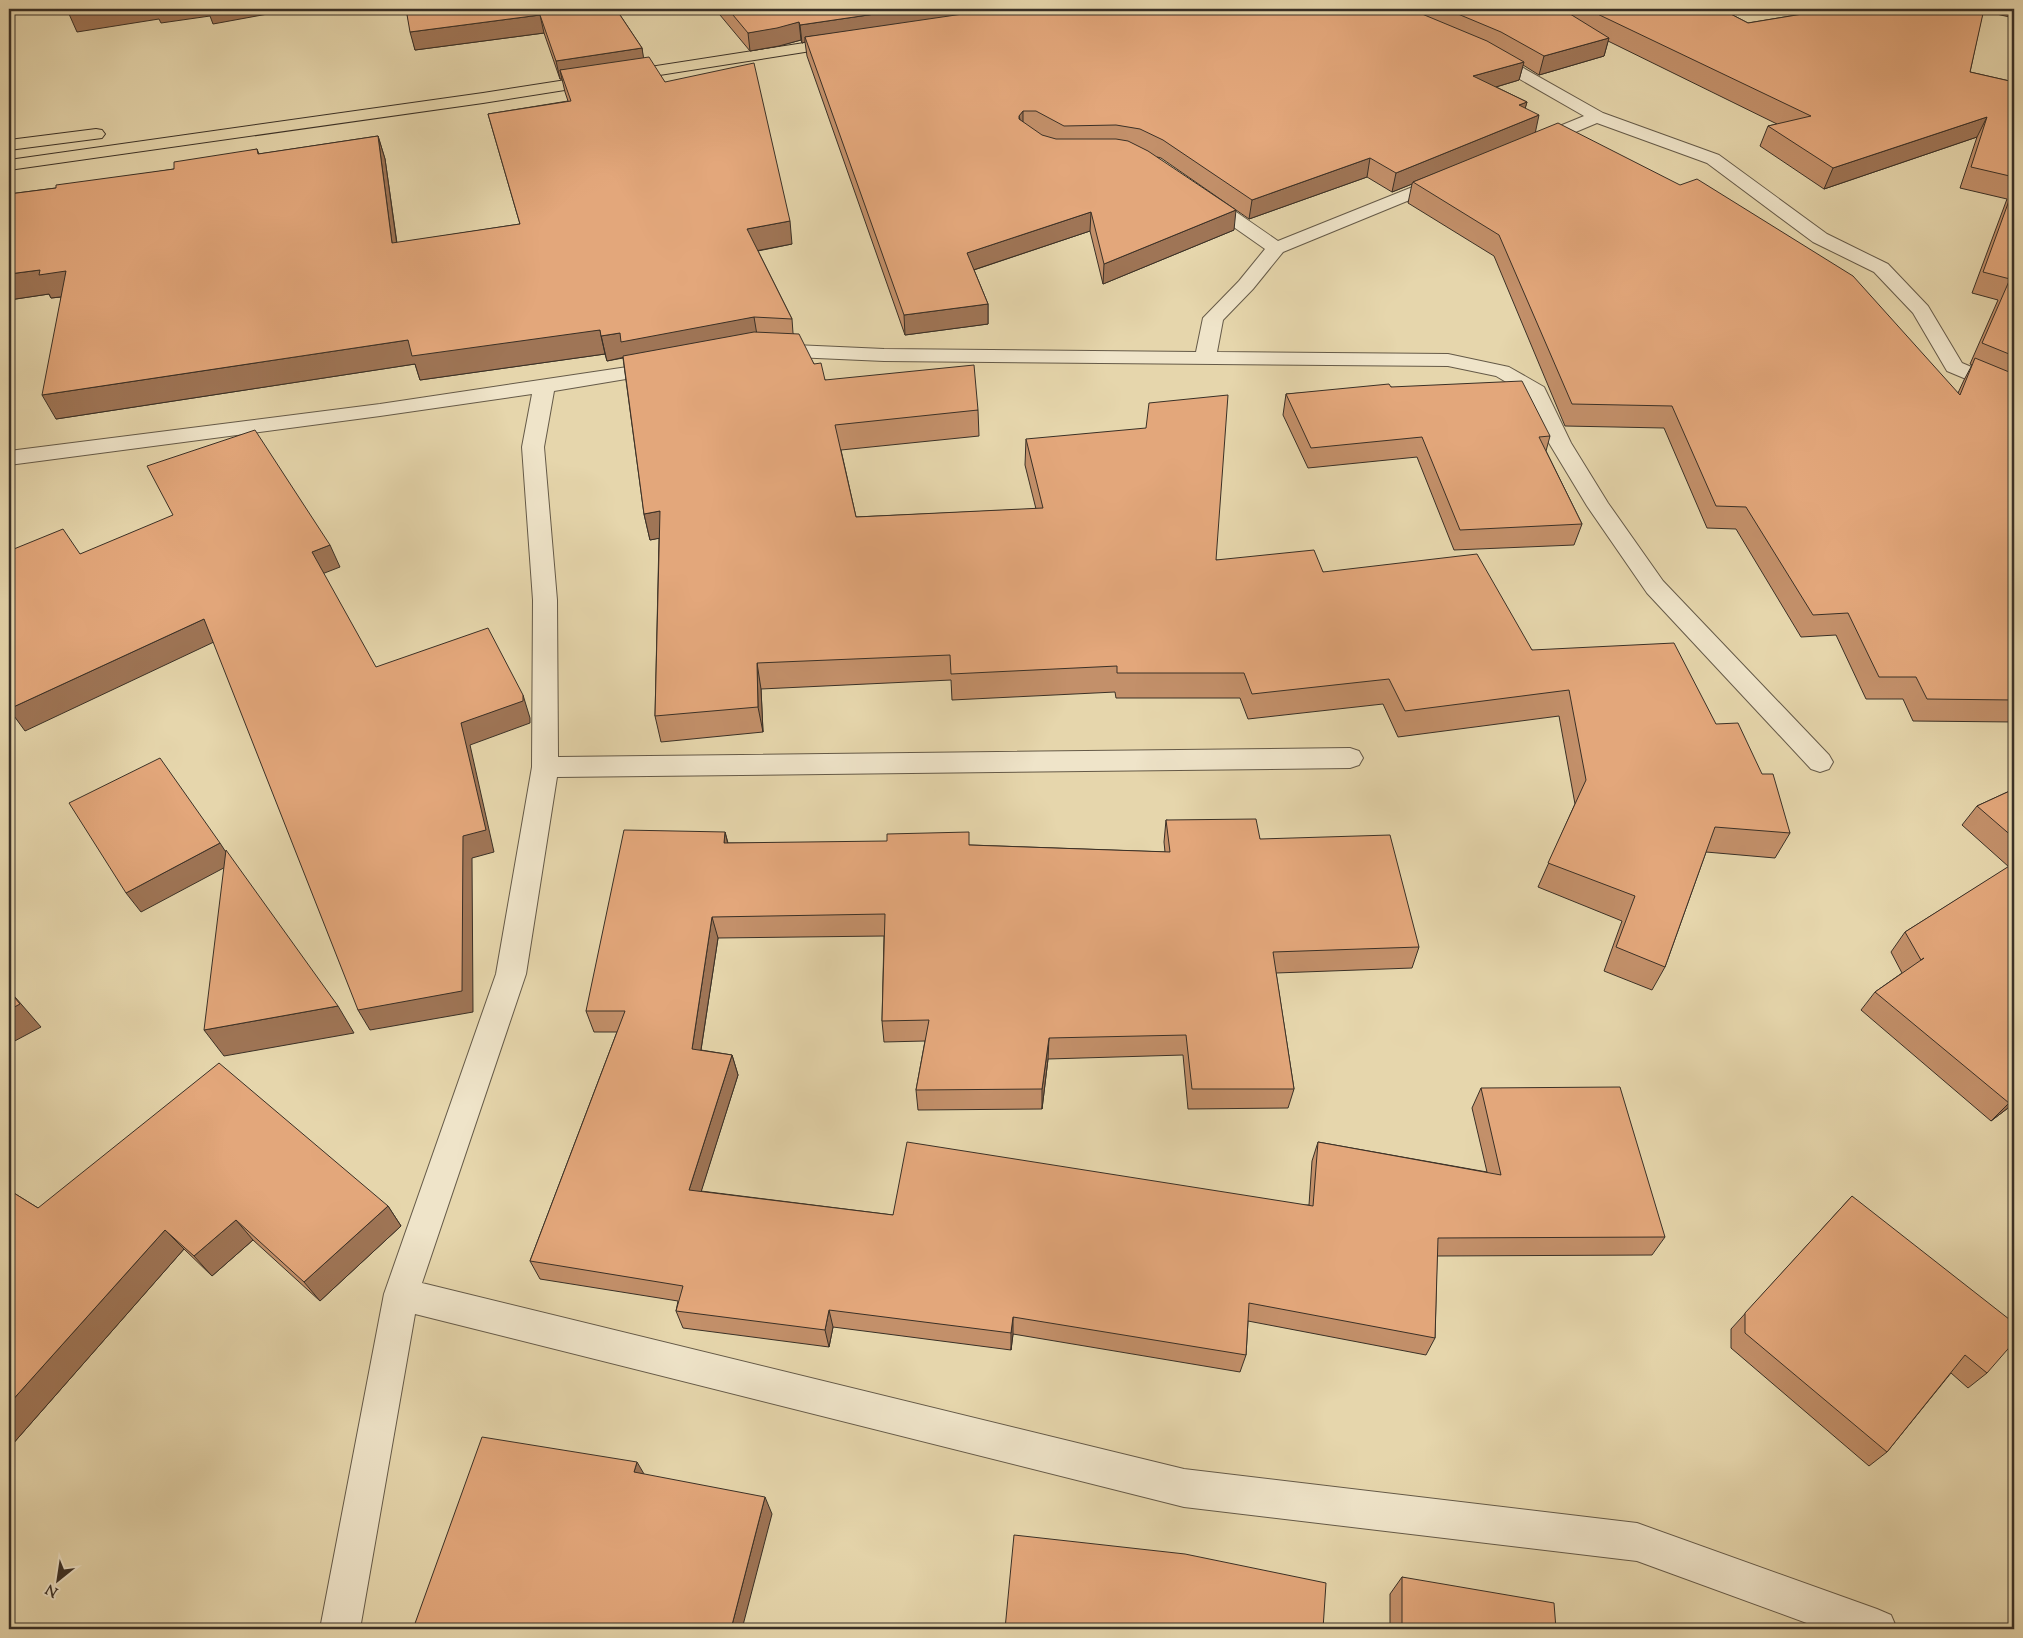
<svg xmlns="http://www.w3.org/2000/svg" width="2023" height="1638" font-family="'Sorts Mill Goudy',serif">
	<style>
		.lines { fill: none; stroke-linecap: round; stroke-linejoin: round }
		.minor-casing { stroke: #655a48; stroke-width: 2 }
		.major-casing { stroke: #3a3026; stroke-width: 2 }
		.minor { fill: #efe4c9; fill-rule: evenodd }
		.major { fill: #e6d6ac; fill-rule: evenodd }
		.wall { fill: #c3906a; stroke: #3a3026; fill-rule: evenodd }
		.shaded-wall { fill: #9f7556; stroke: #3a3026 }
		.building { fill: #e3a77b; stroke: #3a3026 }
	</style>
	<rect width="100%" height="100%" fill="#e6d6ac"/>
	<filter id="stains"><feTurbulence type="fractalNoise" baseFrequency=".004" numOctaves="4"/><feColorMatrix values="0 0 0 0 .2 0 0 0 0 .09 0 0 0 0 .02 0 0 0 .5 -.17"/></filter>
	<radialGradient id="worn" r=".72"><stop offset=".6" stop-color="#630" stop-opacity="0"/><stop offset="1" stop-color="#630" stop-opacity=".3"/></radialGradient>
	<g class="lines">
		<defs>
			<path id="minor" d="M1489 50 1495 52 1603 113 1719 155 1827 234 1888 264 1928 306 1962 363 2014 385V399L1947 371 1913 313 1874 272 1813 242 1707 163 1597 123 1540 147 1534 148 1528 147 1525 143 1528 139 1584 116 1483 58 1481 55 1483 52Z
				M1445 174 1451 175 1454 179 1451 183 1283 252 1253 289 1223 320 1217 352 1448 354 1509 367 1544 387 1571 443 1608 503 1663 581 1829 755 1833 762 1829 769 1820 772 1811 769 1647 593 1587 506 1549 443 1528 395 1496 376 1448 366 884 361 772 356 765 354 762 350 765 346 772 344 884 349 1196 352 1203 318 1239 281 1265 249 1198 202 1195 198 1198 194 1204 193 1210 194 1278 241Z
				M661 362 668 364 671 368 668 372 554 391 544 447 557 600 558 757 1350 748 1359 751 1363 758 1359 765 1350 768 557 777 526 974 422 1283 1184 1469 1637 1523 1877 1609 1891 1615 1897 1629H1823L1637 1561 1184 1507 415 1314 360 1629H320L384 1294 496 974 532 767 533 600 522 447 532 394 380 416 9 465V451L380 404Z"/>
			<path id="major" d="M843 37 849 39 851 42 849 45 483 103 9 170V160L483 93Z
				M96 129 102 130 105 134 102 138 9 150V140Z"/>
		</defs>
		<use href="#minor" class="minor-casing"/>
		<use href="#major" class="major-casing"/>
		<use href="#minor" class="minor"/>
		<use href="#major" class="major"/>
	</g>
	<path class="wall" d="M406 9H616L642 48 643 58 665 82 792 244 758 251 792 319 793 333 825 380 978 410 979 436 841 450 856 517 1036 509 1025 465 1026 439 1216 560 1323 572 1532 650 1716 724 1790 833 1775 858 1706 852 1665 967 1652 990 1604 971 1622 921 1538 887 1575 804 1559 716 1398 737 1383 704 1248 719 1240 698H1116L1115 692 952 700 951 680 761 689 763 732 661 742 655 716 659 538 650 540 644 514 623 358 607 361 605 354 420 380 415 364 56 419 61 297 51 298 49 294 9 300V194L56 188 174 169 257 149 259 154 378 136 385 159 397 243 520 224 488 114 568 101 565 92 562 79H560L544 33 415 50Z
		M715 9H853L861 12 858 9H1562L1571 15 1573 9H1721L1748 23 1833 9H2014V18L1983 11 1970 72 2014 82V722L1913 721 1903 699H1866L1836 635 1801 637 1736 529 1707 528 1664 428 1565 426 1494 256 1408 203 1412 184 1392 192 1367 177 1249 219 1161 158 1157 157 1234 230 1103 284 1090 231 974 270 988 304V324L905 335 807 56 805 42 802 43 801 40 779 46 750 51ZM1608 41 1777 124 1768 126 1760 146 1824 189 1977 137 1960 188 2007 199 1972 293 1998 300 1970 364 1972 365 1964 380 1958 393 1535 132 1525 108 1527 102 1496 87 1519 80 1523 65 1539 75 1604 56Z
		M1391 387 1550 436 1546 451 1582 524 1574 545 1454 550 1417 457 1308 468 1283 415 1286 394Z
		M2014 789V1115L2008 1108 1991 1121 1861 1010 1875 992 1902 973 1891 952 1905 932 2009 867 1962 825 1977 806Z
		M1166 820 1260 839 1419 947 1412 968 1276 973 1294 1089 1288 1108 1188 1109 1183 1055 1048 1059 1042 1109 918 1110 916 1090 925 1041 884 1042 882 1021 884 936 718 938 701 1050 732 1055 738 1075 701 1191 893 1215 1309 1205 1312 1161 1318 1142 1487 1172 1472 1108 1481 1088 1665 1237 1652 1255 1437 1256 1435 1338 1426 1355 1248 1321 1246 1355 1240 1372 1013 1334 1011 1350 833 1327 829 1347 683 1328 676 1311 678 1301 540 1279 530 1261 617 1032H594L586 1011 725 832 728 843 970 845 1165 852 1164 842Z
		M9 1190 38 1208 388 1206 401 1226 320 1301 253 1240 212 1276 184 1249 11 1446 9 1444Z
		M1852 1196 1987 1373 1968 1388 1951 1373 1887 1452 1869 1466 1731 1348V1329Z
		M1402 1577 1556 1629H1390V1594Z"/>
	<path class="shaded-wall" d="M102 9H295L213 24 210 16 161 23 159 19 77 32 69 14Z
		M909 9H1028L805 37V42L802 43 800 25Z
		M540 15 544 33 415 50 410 32Z
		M799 22 801 40 779 46 750 51 748 33Z
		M1609 38 1604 56 1539 75 1544 56Z
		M642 48 645 67 560 70 562 79H560L556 61Z
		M1524 62 1519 80 1469 95 1473 76Z
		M1527 102 1522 120 1519 105Z
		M1023 111V130L1019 116Z
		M1539 115 1535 134 1413 182 1412 184 1392 192 1396 173Z
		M1987 117 1977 137 1824 189 1833 168Z
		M378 136 385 159 400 267 392 243Z
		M1370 158 1367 177 1249 219 1252 200Z
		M1236 210 1234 230 1103 284 1104 264Z
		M1091 212 1090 231 967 272V253Z
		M790 221 792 244 750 252 747 229Z
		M40 270 66 271 78 295 51 298 49 294 9 300V274Z
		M988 304V324L905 335 904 315Z
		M754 317 758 341 625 357 607 361 601 336 620 333Z
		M600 330 605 354 420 380 415 364 56 419 42 395 408 340Z
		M9 502 13 509 9 511Z
		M660 511 666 537 650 540 644 514Z
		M330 545 340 567 322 574 312 552Z
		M204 619 216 641 25 731 9 709Z
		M757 663 761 689 763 732 758 707Z
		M523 695 530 718V723L470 745 494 852 472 858 473 1012 370 1030 358 1010 461 723Z
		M725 832 730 853 724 843Z
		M220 843 233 863 141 912 126 893Z
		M712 917 718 938 698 1069 692 1049Z
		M9 990 41 1027 9 1044Z
		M338 1006 354 1033 224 1056 204 1030Z
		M1049 1038 1048 1059 1042 1109V1089Z
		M732 1055 738 1075 696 1208 689 1190Z
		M2014 1099V1102L2008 1108 1991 1121 2009 1103Z
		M388 1206 401 1226 320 1301 304 1282Z
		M236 1220 253 1240 212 1276 194 1256Z
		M165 1230 184 1249 11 1446 9 1444V1404Z
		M829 1310 833 1327 829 1347 825 1330Z
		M1013 1317V1334L1011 1350V1333Z
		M637 1462 647 1479 634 1472Z
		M765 1497 772 1514 742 1629H731Z"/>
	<path class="building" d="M69 9H102L69 14Z
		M406 9H616L642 48 556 61 540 15 410 32Z
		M728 9H853L864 12 870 11 872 9H909L800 25 799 22 777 28 748 33Z
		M997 9H1410L1487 41 1524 62 1473 76 1527 102 1519 105 1539 115 1396 173 1370 158 1252 200 1163 140 1140 129 1116 125 1064 126 1036 111H1023L1019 116V119L1042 135 1056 139H1116L1128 141 1148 151 1236 210 1104 264 1091 212 967 253 988 304 904 315 805 37Z
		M1446 9H1562L1609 38 1544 56 1501 32Z
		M1587 9H1721L1748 23 1833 9H1984L1970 72 2014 82V177L1971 167 1987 117 1833 168 1768 126 1811 116Z
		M649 57 665 82 754 63 790 221 747 229 792 319 754 317 621 342 620 333 601 336 600 330 412 356 408 340 42 395 66 271 39 275 40 270 9 274V194L56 188V185L174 169V162L257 149 258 154 378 136 392 243 520 224 488 114 571 101 560 70Z
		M1558 123 1680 185 1697 179 1853 276 1960 395 1975 358 2014 374V700L1927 699 1916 677H1879L1848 613 1813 615 1746 507 1716 506 1672 406 1572 404 1499 235 1413 182Z
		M2014 187V356L1982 343 2010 279 1983 272Z
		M754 332 799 334 814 364 821 363 825 380 974 365 978 410 835 425 856 517 1043 508 1026 439 1146 428 1149 403 1228 395 1216 560 1314 550 1323 572 1477 554 1532 650 1674 643 1716 724 1738 723 1762 774H1773L1790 833 1715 827 1665 967 1616 947 1635 896 1548 863 1586 780 1569 690 1405 711 1389 679 1252 694 1244 673H1117V666L951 674 950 655 757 663 758 707 655 716 660 511 644 514 623 356Z
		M1522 381 1550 436 1539 437 1582 524 1460 530 1422 437 1311 448 1286 394 1389 384 1391 387Z
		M255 430 330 545 312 552 376 667 488 628 523 695V701L461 723 486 830 463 836 462 991 358 1010 204 619 9 709V551L63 529 80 554 173 515 147 466Z
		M160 758 220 843 126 893 69 803Z
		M2014 789V838L1977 806Z
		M1256 819 1260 839 1390 835 1419 947 1273 952 1294 1089H1192L1186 1035 1049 1038 1042 1089 916 1090 929 1020 882 1021 885 914 712 917 692 1049 732 1055 689 1190 893 1215 907 1142 1313 1206 1318 1142 1501 1175 1481 1088 1620 1087 1665 1237 1438 1238 1435 1338 1249 1303 1246 1355 1013 1317 1011 1333 829 1310 825 1330 676 1311 683 1286 530 1261 625 1011H586L624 830 725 832 724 843 887 841V834L969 832V845L1170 852 1166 820Z
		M226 850 338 1006 204 1030Z
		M2014 863V1099L2009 1103 1875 992 1924 958 1921 960 1905 932Z
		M9 991 20 1004 9 1010Z
		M219 1063 388 1206 304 1282 236 1220 194 1256 165 1230 9 1404V1190L38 1208Z
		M1852 1196 2014 1323V1342L1987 1373 1965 1355 1887 1452 1745 1333V1313Z
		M482 1437 637 1462 634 1472 765 1497 731 1629H413Z
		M1014 1535 1185 1554 1326 1583 1323 1629H1005Z
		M1402 1577 1554 1603 1556 1629H1402Z"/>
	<rect width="2023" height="1638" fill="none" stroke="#e6d6ac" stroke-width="30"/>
	<rect x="10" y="10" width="2003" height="1618" fill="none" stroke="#3a3026" stroke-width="2.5"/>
	<rect x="15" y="15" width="1993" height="1608" fill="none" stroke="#3a3026"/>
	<g transform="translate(58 1580) rotate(210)" stroke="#efe4c9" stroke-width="4" paint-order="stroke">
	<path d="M0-4L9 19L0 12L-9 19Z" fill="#3a3026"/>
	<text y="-8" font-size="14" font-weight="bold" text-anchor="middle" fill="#3a3026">N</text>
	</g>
	<rect width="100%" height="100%" filter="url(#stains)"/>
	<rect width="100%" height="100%" fill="url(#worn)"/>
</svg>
